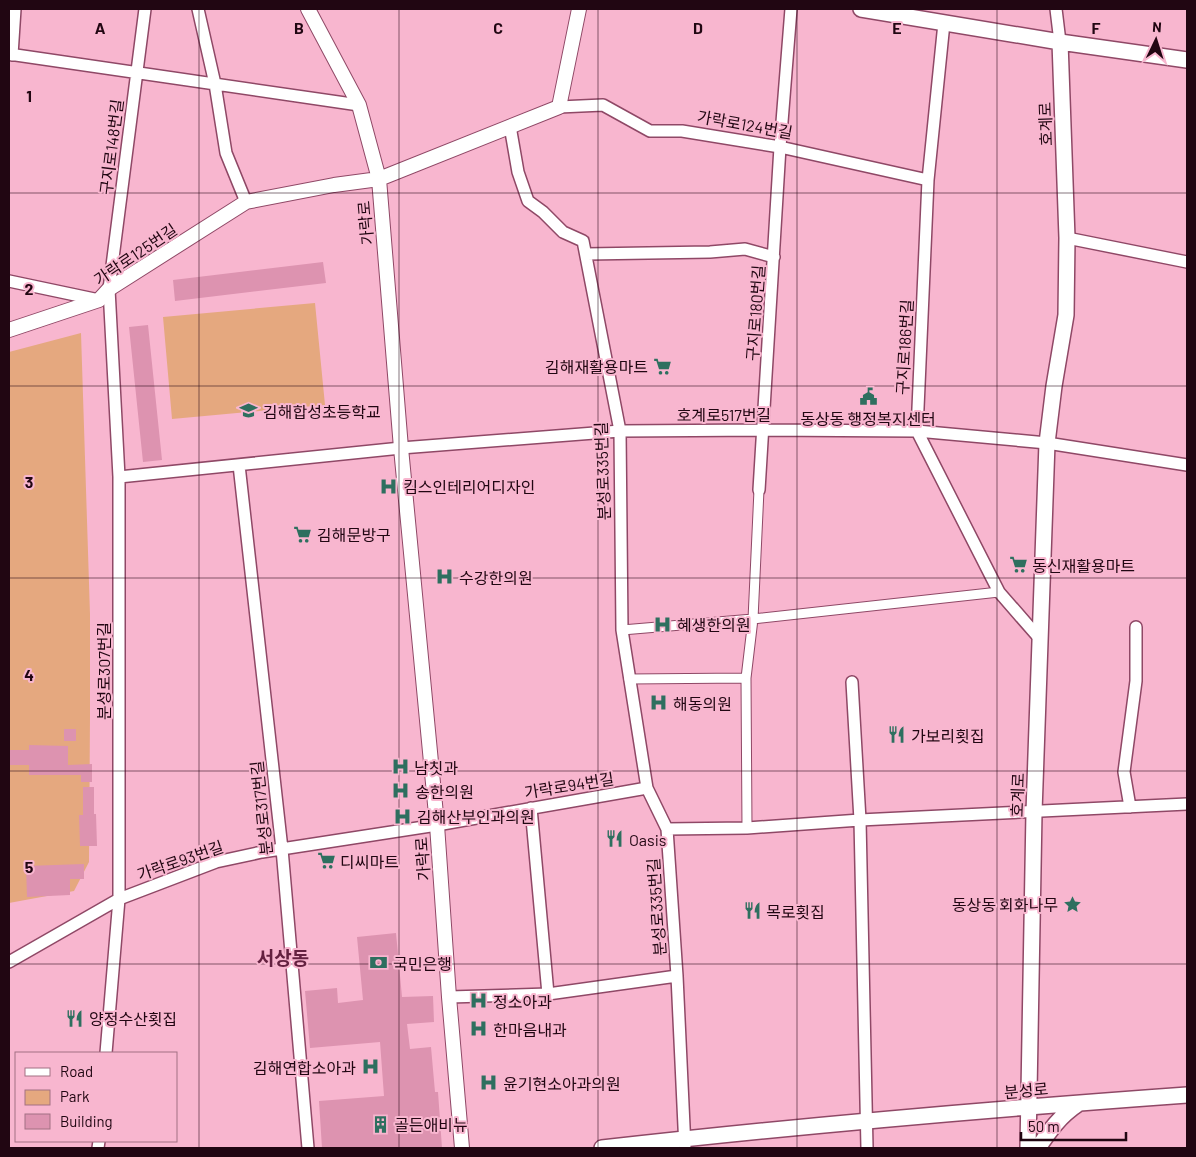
<svg xmlns="http://www.w3.org/2000/svg" width="1196" height="1157" font-family="Barlow,'Noto Sans KR',sans-serif">
	<style>
		.green { fill: #e5a87f }
		.building { fill: #dd93b0 }
		.lines { fill: none; stroke-linecap: round; stroke-linejoin: round }
		.pedestrian-casing { stroke: #8f4866; stroke-width: 11 }
		.minor-casing { stroke: #8f4866; stroke-width: 14 }
		.tertiary-casing { stroke: #8f4866; stroke-width: 16 }
		.secondary-casing { stroke: #8f4866; stroke-width: 18 }
		.pedestrian { stroke: #fff; stroke-width: 9 }
		.minor { stroke: #fff; stroke-width: 11 }
		.tertiary { stroke: #fff; stroke-width: 14 }
		.secondary { stroke: #fff; stroke-width: 15 }
		.grid { fill: none; stroke: #210612; stroke-width: 1; stroke-opacity: 0.55 }
		.labels { text-anchor: middle; dominant-baseline: central; stroke-width: 4; stroke-linejoin: round; paint-order: stroke }
		.street-label { font-size: 16px; fill: #210612; stroke: #f8b6cf }
		.poi-label { font-size: 16px; fill: #210612; stroke: #f8b6cf; text-anchor: start }
		.quarter-label { font-size: 19px; font-weight: bold; fill: #642140; stroke: #f8b6cf }
		.grid-label { font-size: 16px; text-anchor: middle; font-weight: bold; fill: #210612; stroke: #f8b6cf; stroke-width: 4; stroke-linejoin: round; paint-order: stroke }
	</style>
	<rect width="100%" height="100%" fill="#f8b6cf"/>
	<path class="green" d="M315 303 325 405 172 419 163 317Z
		M81 333 90 614V716L89 862 74 891 9 903V352Z"/>
	<path class="building" d="M323 262 326 283 175 301 173 280Z
		M148 325 162 460 143 462 129 327Z
		M64 729H76V741H64Z
		M29 745 68 746V765L92 764V782H81V775H29V765H9V750H29Z
		M83 787H94V814H96L97 846H80L79 815H83Z
		M84 864V879H70V895L27 897 26 866Z
		M396 933 402 997 433 996 434 1022 407 1024 410 1049 431 1047 435 1092H438L442 1148H322L319 1101 384 1096 380 1042 310 1048 305 991 337 988 338 1003 363 1000 357 937Z"/>
	<g class="lines">
		<defs>
			<path id="pedestrian" d="M622 630 753 619 999 592
				M629 679 746 678
				M747 828 746 678 753 619 759 490"/>
			<path id="minor" d="M198 9 215 84 226 153 246 202
				M1056 9 1060 42
				M944 23 928 180 917 431 999 592 1040 639
				M9 54 359 105
				M12 55 15 9
				M559 107 603 105 650 131H682L780 147 928 180
				M510 126 518 172 528 201 543 212 563 232 583 241 620 431 622 630 647 788 667 829 677 976 685 1148
				M1067 238 1187 262
				M587 254 710 252 745 249 774 257
				M9 281 99 300
				M239 465 282 849 308 1148
				M119 477 401 448 620 431 764 430 917 431 1047 443 1187 465
				M759 490 780 147 791 9
				M852 682 860 820 867 1148
				M1130 807 1124 772 1136 681V627
				M667 829 747 828 860 820 1187 804
				M9 962 119 899 216 862 262 852 437 825 647 788
				M548 994 677 976
				M449 997 548 994 531 808
				M106 1053 119 899V477L109 289 145 9
				M98 1148 99 1141"/>
			<path id="tertiary" d="M308 9 359 105 379 179 401 448 437 825 449 997 462 1148
				M9 330 99 300 109 289 246 202 334 185 379 179 559 107 579 9"/>
			<path id="secondary" d="M861 9 1060 42 1187 60
				M602 1148C796 1126 992 1109 1187 1095
				M1028 1148 1034 812 1047 443 1054 386 1066 315 1067 238 1060 42
				M1038 1148C1050 1130 1060 1116 1078 1104"/>
		</defs>
		<use href="#pedestrian" class="pedestrian-casing"/>
		<use href="#minor" class="minor-casing"/>
		<use href="#tertiary" class="tertiary-casing"/>
		<use href="#secondary" class="secondary-casing"/>
		<use href="#pedestrian" class="pedestrian"/>
		<use href="#minor" class="minor"/>
		<use href="#tertiary" class="tertiary"/>
		<use href="#secondary" class="secondary"/>
	</g>
	<path class="grid" d="M199 9V1148M399 9V1148M598 9V1148M797 9V1148M997 9V1148M9 193H1187M9 386H1187M9 578H1187M9 771H1187M9 964H1187"/>
	<defs>
		<symbol id="supermarket-bare" viewBox="-9 -9 18 18"><path d="M-6-5.5h2.5l.6 2H6L4.5 2H-2.5L-4.4-4H-6ZM-1.5 3.2a1.3 1.3 0 1 0 .1 0ZM3 3.2a1.3 1.3 0 1 0 .1 0Z" fill="#2e6f5f" stroke="#f8b6cf" stroke-width="2.5" paint-order="stroke"/></symbol>
		<symbol id="civic-bare" viewBox="-9 -9 18 18"><path d="M-.6-6.5H3V-4.5H.6V-3L4-1V1h2V6H-6V1h2V-1L-.6-3ZM-1.2 2.5V6h2.4V2.5Z" fill="#2e6f5f" stroke="#f8b6cf" stroke-width="2.5" paint-order="stroke"/></symbol>
		<symbol id="school-bare" viewBox="-9 -9 18 18"><path d="M0-5L7-2L0 1L-7-2ZM-4 1L0 2.5L4 1V4Q0 6-4 4Z" fill="#2e6f5f" stroke="#f8b6cf" stroke-width="2.5" paint-order="stroke"/></symbol>
		<symbol id="hospital-bare" viewBox="-9 -9 18 18"><path d="M-5-5h3v3.5h4V-5h3V5h-3V1.5h-4V5h-3Z" fill="#2e6f5f" stroke="#f8b6cf" stroke-width="2.5" paint-order="stroke"/></symbol>
		<symbol id="restaurant-bare" viewBox="-9 -9 18 18"><path d="M-5-6h1v4h1v-4h1v4h1v-4h1v5L-1.5 .5V6h-2V.5L-5-1ZM5-6V6H3V1.5H1.5Q1.5-4 5-6Z" fill="#2e6f5f" stroke="#f8b6cf" stroke-width="2.5" paint-order="stroke"/></symbol>
		<symbol id="sight-bare" viewBox="-9 -9 18 18"><path d="M0-6L1.8-2.2L6-1.7L2.9 1.2L3.7 5.4L0 3.3L-3.7 5.4L-2.9 1.2L-6-1.7L-1.8-2.2Z" fill="#2e6f5f" stroke="#f8b6cf" stroke-width="2.5" paint-order="stroke"/></symbol>
		<symbol id="bank-bare" viewBox="-9 -9 18 18"><path d="M-6-4H6V4H-6ZM0-2.3a2.3 2.3 0 1 0 0 4.6a2.3 2.3 0 1 0 0-4.6Z" fill="#2e6f5f" stroke="#f8b6cf" stroke-width="2.5" paint-order="stroke"/></symbol>
		<symbol id="building-bare" viewBox="-9 -9 18 18"><path d="M-4-6H4V6H1V3H-1V6H-4ZM-2.5-4.3h1.7v1.8h-1.7ZM.8-4.3h1.7v1.8H.8ZM-2.5-1h1.7V.8h-1.7ZM.8-1h1.7V.8H.8Z" fill="#2e6f5f" stroke="#f8b6cf" stroke-width="2.5" paint-order="stroke"/></symbol>
	</defs>
	<g fill-rule="evenodd">
		<use href="#supermarket-bare" x="650" y="354" width="25" height="25"/>
		<use href="#civic-bare" x="856" y="384" width="25" height="25"/>
		<use href="#school-bare" x="236" y="398" width="25" height="25"/>
		<use href="#hospital-bare" x="376" y="474" width="25" height="25"/>
		<use href="#supermarket-bare" x="290" y="522" width="25" height="25"/>
		<use href="#supermarket-bare" x="1006" y="552" width="25" height="25"/>
		<use href="#hospital-bare" x="432" y="564" width="25" height="25"/>
		<use href="#hospital-bare" x="650" y="612" width="25" height="25"/>
		<use href="#hospital-bare" x="646" y="690" width="25" height="25"/>
		<use href="#restaurant-bare" x="884" y="722" width="25" height="25"/>
		<use href="#hospital-bare" x="388" y="754" width="25" height="25"/>
		<use href="#hospital-bare" x="388" y="778" width="25" height="25"/>
		<use href="#hospital-bare" x="390" y="804" width="25" height="25"/>
		<use href="#restaurant-bare" x="602" y="826" width="25" height="25"/>
		<use href="#supermarket-bare" x="314" y="848" width="25" height="25"/>
		<use href="#sight-bare" x="1060" y="892" width="25" height="25"/>
		<use href="#restaurant-bare" x="740" y="898" width="25" height="25"/>
		<use href="#bank-bare" x="366" y="950" width="25" height="25"/>
		<use href="#hospital-bare" x="466" y="988" width="25" height="25"/>
		<use href="#restaurant-bare" x="62" y="1006" width="25" height="25"/>
		<use href="#hospital-bare" x="466" y="1016" width="25" height="25"/>
		<use href="#hospital-bare" x="358" y="1054" width="25" height="25"/>
		<use href="#hospital-bare" x="476" y="1070" width="25" height="25"/>
		<use href="#building-bare" x="368" y="1112" width="25" height="25"/>
	</g>
	<g class="labels">
		<g class="street-label">
			<text transform="translate(745 124) rotate(10)">가락로124번길</text>
			<text transform="translate(1045 124) rotate(-92)">호계로</text>
			<text transform="translate(111 147) rotate(-83)">구지로148번길</text>
			<text transform="translate(365 223) rotate(-95)">가락로</text>
			<text transform="translate(135 254) rotate(-34)">가락로125번길</text>
			<text transform="translate(755 313) rotate(-86)">구지로180번길</text>
			<text transform="translate(904 347) rotate(-87)">구지로186번길</text>
			<text x="724" y="414">호계로517번길</text>
			<text transform="translate(602 471) rotate(-92)">분성로335번길</text>
			<text transform="translate(103 671) rotate(-90)">분성로307번길</text>
			<text transform="translate(569 785) rotate(-9)">가락로94번길</text>
			<text transform="translate(1017 795) rotate(-88)">호계로</text>
			<text transform="translate(261 808) rotate(-96)">분성로317번길</text>
			<text transform="translate(422 859) rotate(-94)">가락로</text>
			<text transform="translate(180 860) rotate(-19)">가락로93번길</text>
			<text transform="translate(656 907) rotate(-94)">분성로335번길</text>
			<text transform="translate(1026 1090) rotate(-5)">분성로</text>
		</g>
		<g class="poi-label">
			<text x="648" y="366" text-anchor="end">김해재활용마트</text>
			<text x="263" y="411">김해합성초등학교</text>
			<text x="868" y="418" text-anchor="middle">동상동 행정복지센터</text>
			<text x="403" y="486">킴스인테리어디자인</text>
			<text x="317" y="534">김해문방구</text>
			<text x="1032" y="565">동신재활용마트</text>
			<text x="459" y="577">수강한의원</text>
			<text x="677" y="624">혜생한의원</text>
			<text x="673" y="703">해동의원</text>
			<text x="911" y="735">가보리횟집</text>
			<text x="414" y="767">남칫과</text>
			<text x="415" y="791">송한의원</text>
			<text x="417" y="816">김해산부인과의원</text>
			<text x="629" y="839">Oasis</text>
			<text x="340" y="861">디씨마트</text>
			<text x="1058" y="904" text-anchor="end">동상동 회화나무</text>
			<text x="766" y="911">목로횟집</text>
			<text x="393" y="963">국민은행</text>
			<text x="493" y="1001">정소아과</text>
			<text x="89" y="1018">양정수산횟집</text>
			<text x="493" y="1029">한마음내과</text>
			<text x="356" y="1067" text-anchor="end">김해연합소아과</text>
			<text x="503" y="1083">윤기현소아과의원</text>
			<text x="394" y="1124">골든애비뉴</text>
		</g>
		<g class="quarter-label">
			<text x="283" y="957">서상동</text>
		</g>
	</g>
	<g class="grid-label">
		<text x="100" y="34">A</text>
		<text x="299" y="34">B</text>
		<text x="498" y="34">C</text>
		<text x="698" y="34">D</text>
		<text x="897" y="34">E</text>
		<text x="1096" y="34">F</text>
		<text x="29" y="102">1</text>
		<text x="29" y="295">2</text>
		<text x="29" y="488">3</text>
		<text x="29" y="681">4</text>
		<text x="29" y="873">5</text>
	</g>
	<rect width="1196" height="1157" fill="none" stroke="#210612" stroke-width="20"/>
	<rect x="15" y="1052" width="162" height="90" fill="#f8b6cf" stroke="#a27083"/>
	<rect x="25" y="1068" width="25" height="8" fill="#ffffff" stroke="#a27083"/>
	<text x="60" y="1077" font-size="15" fill="#210612">Road</text>
	<rect x="25" y="1090" width="25" height="15" fill="#e5a87f" stroke="#a27083"/>
	<text x="60" y="1102" font-size="15" fill="#210612">Park</text>
	<rect x="25" y="1114" width="25" height="15" fill="#dd93b0" stroke="#a27083"/>
	<text x="60" y="1127" font-size="15" fill="#210612">Building</text>
	<g transform="translate(1156 40) rotate(4)" stroke="#f8b6cf" stroke-width="4" paint-order="stroke">
	<path d="M0-4L9 19L0 12L-9 19Z" fill="#210612"/>
	<text y="-8" font-size="14" font-weight="bold" text-anchor="middle" fill="#210612">N</text>
	</g>
	<path d="M1021 1132v8h105v-8" fill="none" stroke="#210612" stroke-width="2.5"/>
	<text x="1028" y="1132" font-size="15" fill="#210612" stroke="#f8b6cf" stroke-width="4" paint-order="stroke">50 m</text>
</svg>
